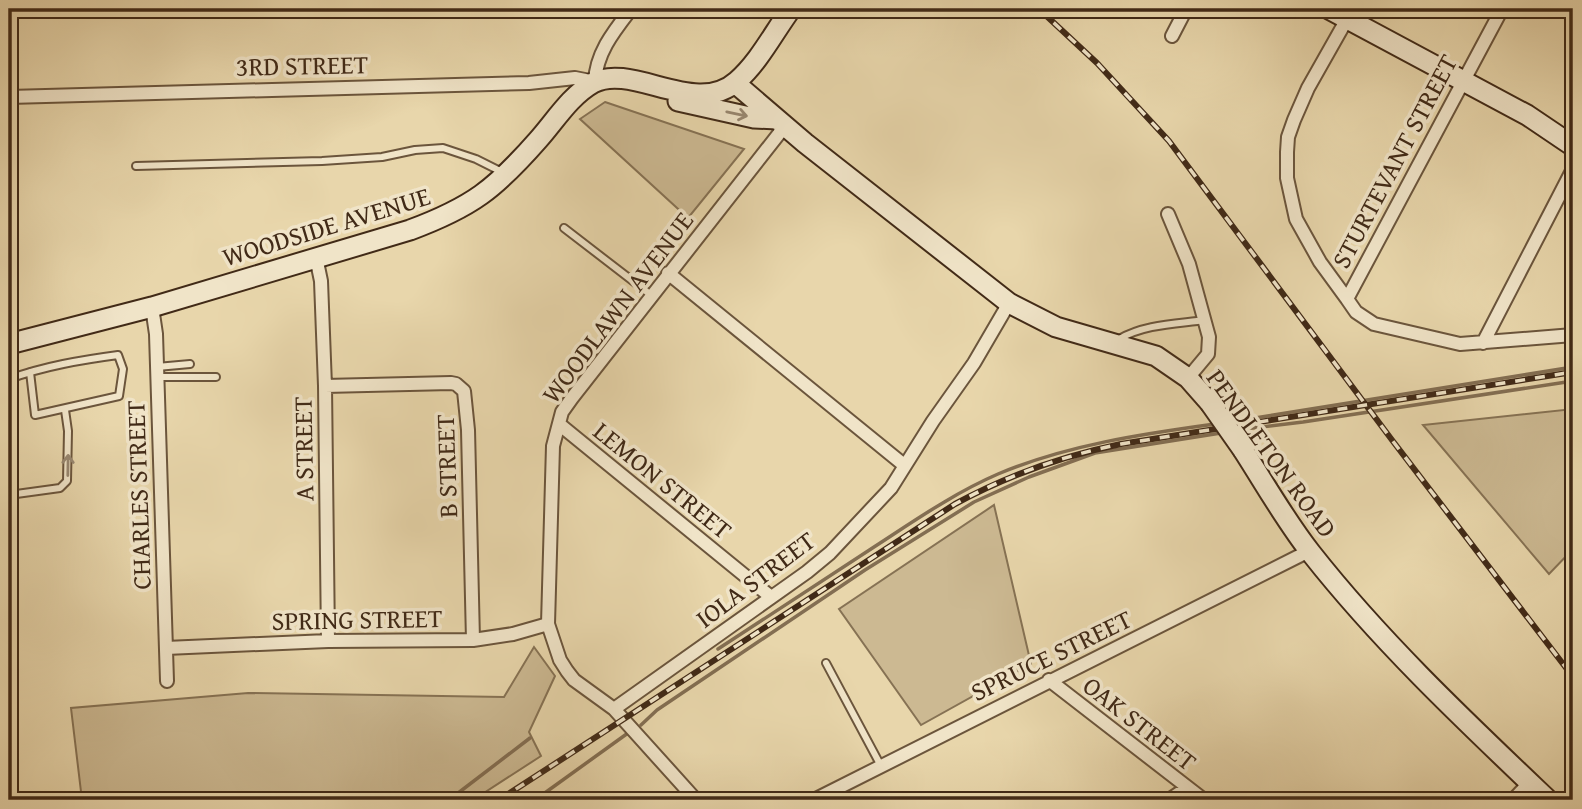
<svg xmlns="http://www.w3.org/2000/svg" width="1582" height="809" font-family="'Gentium Book Plus',serif">
	<style>
		.green { fill: #ccb992; stroke: #867254; stroke-width: 2 }
		.lines { fill: none; stroke-linecap: round; stroke-linejoin: round }
		.stream { stroke: #836e52; stroke-width: 3.5 }
		.lane-casing { stroke: #6b553c; stroke-width: 10 }
		.street-casing { stroke: #6b553c; stroke-width: 16 }
		.secondary-casing { stroke: #412a17; stroke-width: 23 }
		.lane { stroke: #f0e4c8; stroke-width: 6 }
		.street { stroke: #f0e4c8; stroke-width: 12 }
		.secondary { stroke: #f0e4c8; stroke-width: 19 }
		.rail-casing { stroke: #412a17; stroke-width: 6 }
		.rail { stroke: #f0e4c8; stroke-width: 3.5; stroke-dasharray: 10; stroke-linecap: butt }
		.secondary-bridge-casing { stroke: #412a17; stroke-width: 23; stroke-linecap: butt }
		.secondary-bridge { stroke: #f0e4c8; stroke-width: 19 }
		.oneway { stroke: #988770 }
		.labels { text-anchor: middle; dominant-baseline: central; stroke-width: 7; stroke-linejoin: round; paint-order: stroke }
		.street-label { font-size: 26px; fill: #412a17; stroke: #f0e4c8 }
	</style>
	<rect width="100%" height="100%" fill="#e8d6ab"/>
	<filter id="stains"><feTurbulence type="fractalNoise" baseFrequency=".00286" numOctaves="4"/><feColorMatrix values="0 0 0 0 .2 0 0 0 0 .09 0 0 0 0 .02 0 0 0 .5 -.17"/></filter>
	<radialGradient id="worn" r=".72"><stop offset=".6" stop-color="#630" stop-opacity="0"/><stop offset="1" stop-color="#630" stop-opacity=".3"/></radialGradient>
	<path class="green" d="M605 102 744 149 688 218 580 119Z
		M1573 409V549L1549 574 1423 425Z
		M994 505 1031 664 921 725 839 609Z
		M534 647 555 676 529 732 541 756 473 800H82L71 708 248 693 504 697Z"/>
	<g class="lines">
		<path class="stream" d="M1230 422 1573 367
			M1236 430 1303 422 1573 381
			M718 649C770 615 822 581 874 547 914 521 954 493 998 474 1067 445 1142 434 1215 424
			M641 725 657 710 865 570 974 502 1029 477 1095 453 1221 433
			M449 800 530 738
			M535 800 628 733"/>
		<defs>
			<path id="lane" d="M92 11 162 9
				M136 166 322 161 382 157 415 150 443 148 476 159 502 172
				M564 228 651 295
				M1119 339C1145 324 1176 324 1205 320
				M157 367 190 364
				M157 377H216
				M9 379C45 366 81 360 118 355L123 369 119 396 35 415 30 372
				M9 495 60 488 67 481 68 431 65 410
				M826 663 881 766"/>
			<path id="street" d="M1347 19 1308 88 1294 120 1288 137 1287 152V178L1296 219 1320 262 1347 299 1356 312 1374 324 1460 344 1573 335
				M1172 36 1186 9
				M9 97 529 83 575 78 595 82C596 53 614 31 631 9
				M1168 214 1189 264 1209 337 1208 354 1188 378
				M316 257 321 281 325 386 328 641
				M668 273 904 465
				M1347 299 1502 9
				M152 307 156 334 167 681
				M1483 343 1573 169
				M325 386 451 383 456 384 464 391 468 430 473 640
				M559 424 771 597
				M166 648 328 641 473 640 513 634 548 624
				M1049 680 1204 800
				M614 709 807 572 830 553 891 488 933 421 974 363 1009 303
				M696 800 614 709 574 680 567 671 560 660 548 624 553 446 562 412 572 398 785 126
				M814 800 1309 551
				M1169 800 1187 788
				M1513 800 1530 782"/>
			<path id="secondary" d="M1329 9 1527 115 1573 146
				M735 83 805 143 1009 303 1056 327 1156 356 1188 378 1210 403
				M678 101 754 118 777 119
				M9 344 152 307 410 230C472 207 495 189 538 140 555 121 570 96 593 83 632 62 696 118 737 81 759 62 774 32 791 9
				M1243 450C1265 484 1285 520 1311 553 1381 642 1466 722 1548 800"/>
		</defs>
		<use href="#lane" class="lane-casing"/>
		<use href="#street" class="street-casing"/>
		<use href="#secondary" class="secondary-casing"/>
		<use href="#lane" class="lane"/>
		<use href="#street" class="street"/>
		<use href="#secondary" class="secondary"/>
		<defs>
			<path id="rail" d="M1039 9 1097 63 1169 141 1392 440 1573 677
				M499 800 955 504C1008 475 1062 456 1121 444L1573 372"/>
		</defs>
		<use href="#rail" class="rail-casing"/>
		<use href="#rail" class="rail"/>
		<defs>
			<path id="secondary-bridge" d="M1210 403 1243 450"/>
		</defs>
		<use href="#secondary-bridge" class="secondary-bridge-casing"/>
		<use href="#secondary-bridge" class="secondary-bridge"/>
	</g>
	<defs><path id="oneway-shaft" d="M-6 0H5M1.5-3L5.5 0L1.5 3" fill="none" stroke-width="1.6" stroke-linecap="round" stroke-linejoin="round" transform="scale(1.75)"/></defs>
	<g class="oneway">
		<use href="#oneway-shaft" transform="translate(737 114) rotate(12)"/>
		<use href="#oneway-shaft" transform="translate(68 465) rotate(-89)"/>
	</g>
	<g class="labels">
		<g class="street-label">
			<text transform="translate(302 65) rotate(-1)">3RD STREET</text>
			<text transform="translate(1394 161) rotate(-62)">STURTEVANT STREET</text>
			<text transform="translate(326 226) rotate(-17)">WOODSIDE AVENUE</text>
			<text transform="translate(617 307) rotate(-53)">WOODLAWN AVENUE</text>
			<text transform="translate(303 449) rotate(-91)">A STREET</text>
			<text transform="translate(1272 453) rotate(54)">PENDLETON ROAD</text>
			<text transform="translate(446 466) rotate(-92)">B STREET</text>
			<text transform="translate(663 480) rotate(39)">LEMON STREET</text>
			<text transform="translate(138 495) rotate(-92)">CHARLES STREET</text>
			<text transform="translate(755 579) rotate(-37)">IOLA STREET</text>
			<text transform="translate(357 619) rotate(-1)">SPRING STREET</text>
			<text transform="translate(1051 655) rotate(-26)">SPRUCE STREET</text>
			<text transform="translate(1140 723) rotate(38)">OAK STREET</text>
		</g>
	</g>
	<rect width="1582" height="809" fill="none" stroke="#e8d6ab" stroke-width="35"/>
	<rect x="10" y="10" width="1561" height="788" fill="none" stroke="#412a17" stroke-width="3.5"/>
	<rect x="18" y="18" width="1547" height="774" fill="none" stroke="#412a17" stroke-width="2"/>
	<rect width="100%" height="100%" filter="url(#stains)"/>
	<rect width="100%" height="100%" fill="url(#worn)"/>
</svg>
